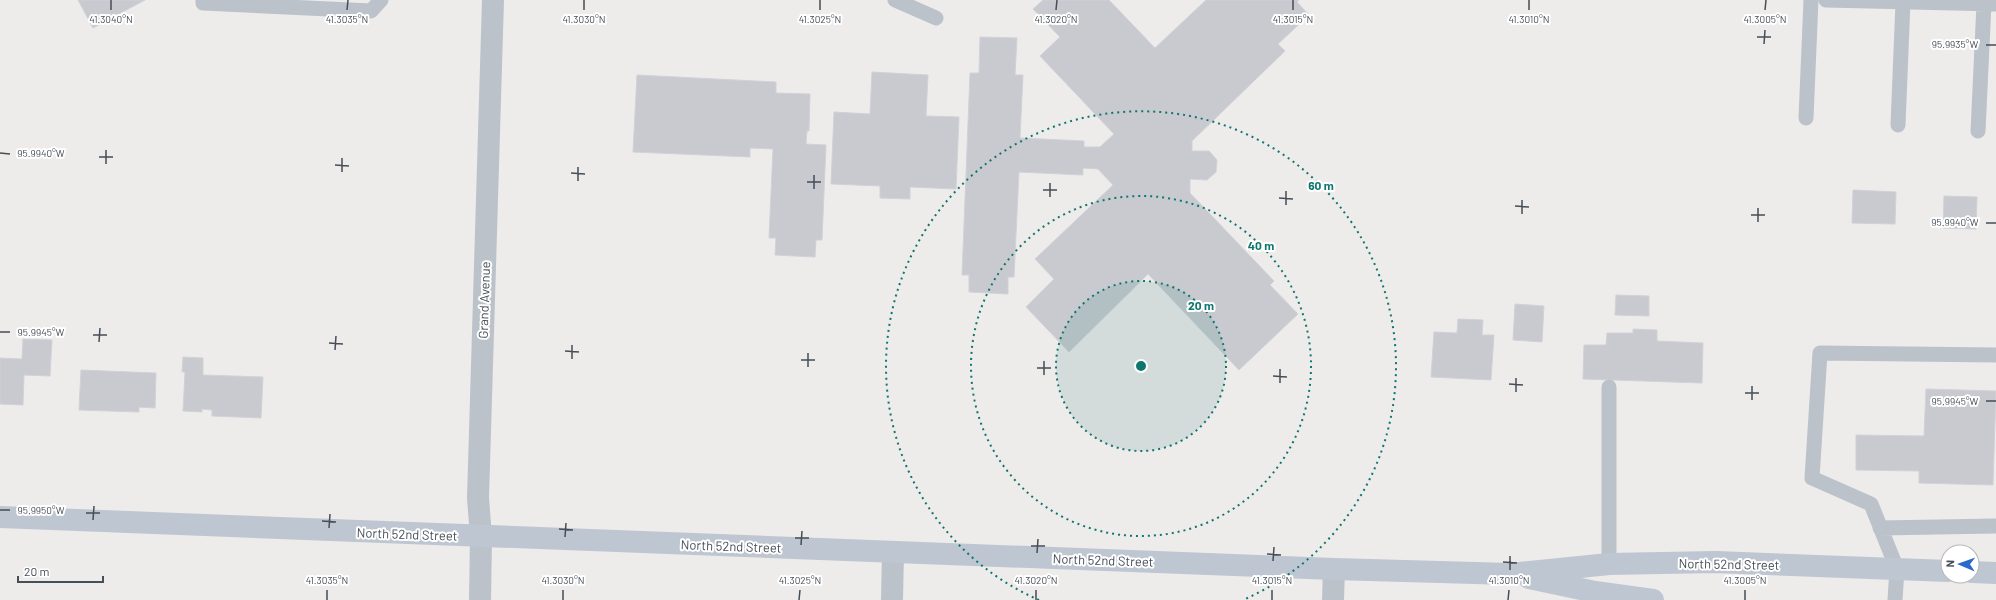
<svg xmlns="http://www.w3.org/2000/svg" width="1996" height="600" font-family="Barlow,sans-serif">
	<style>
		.building { fill: #c9cad0; stroke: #d0d2d7 }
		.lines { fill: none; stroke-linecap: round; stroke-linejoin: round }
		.lane { stroke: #bbc2ca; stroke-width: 15 }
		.street { stroke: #bbc2ca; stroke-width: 22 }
		.secondary { stroke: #bdc6d1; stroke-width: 22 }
		.ticks { fill: none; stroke: #464e57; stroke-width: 1.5 }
		.ring { fill: none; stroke: #0f766e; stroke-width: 2; stroke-dasharray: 2 4 }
		.labels { text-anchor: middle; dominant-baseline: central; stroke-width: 4; stroke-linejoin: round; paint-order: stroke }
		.street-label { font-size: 13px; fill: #464e57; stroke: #fff }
		.ticks-label { font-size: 10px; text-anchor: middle; fill: #464e57; stroke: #fff; stroke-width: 4; stroke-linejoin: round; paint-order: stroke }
		.centre { fill: #0f766e; stroke: #fff; stroke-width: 2 }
		.ring-label { font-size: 12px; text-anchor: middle; font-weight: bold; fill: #0f766e; stroke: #fff; stroke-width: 4; stroke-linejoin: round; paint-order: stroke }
	</style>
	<rect width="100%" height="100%" fill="#eeebeb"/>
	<path class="building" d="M78 0H145L93 28Z
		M1043 0H1109L1155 48 1206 0H1299L1297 2 1309 15 1278 44 1285 51 1192 141V151H1209L1217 160 1216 172 1207 180 1190 179V193L1274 281 1270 285 1298 314 1239 370 1148 274 1069 352 1026 307 1054 279 1035 259 1113 185 1098 169 1083 168V175L1019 172 1014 277H1008V294L969 292V275H962L970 73H979L980 37 1017 38 1015 75H1023L1020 138 1084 141V147H1100L1114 134 1040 56 1060 37 1033 9Z
		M872 72 928 75 926 116 959 117 956 189 910 187V199L880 198V186L831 184 834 112 870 114Z
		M637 75 776 82V93L810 94 809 131H807L806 144 826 145 822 240H816L815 257 775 255 776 238H769L773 149 750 148V157L633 152Z
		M1853 190 1896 192 1895 224 1852 223Z
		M1944 196 1977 197 1976 229 1943 228Z
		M1616 295 1649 296V316L1615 315Z
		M1515 304 1544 306 1542 342 1513 340Z
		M1458 319 1483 320 1482 335H1494L1491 380 1431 377 1434 332 1457 333Z
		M1633 329 1657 330V341L1703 343 1702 383 1583 379 1584 345H1606L1607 333H1633Z
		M23 339 52 340 50 376 24 375 23 405 0 404V358L22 359Z
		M183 357 203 358V375L263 377 261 418 212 416V410L202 409V412L183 411 185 372H182Z
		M81 370 156 373 155 408 139 407V412L79 410Z
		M1926 389 1996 391 1993 485 1919 483V471L1856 470V435L1924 436Z"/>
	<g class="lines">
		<path class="lane" d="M203 0V3L371 11 381 0
			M895 0 936 18
			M1826 0 1996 4
			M1806 118 1811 0
			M1898 125 1903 2
			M1978 131 1984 4
			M1880 528 1996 526
			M1609 564V387
			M1895 600 1897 569 1871 504 1812 478 1820 353 1996 355"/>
		<path class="street" d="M480 600 481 537 478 498 493 0
			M892 600 893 552
			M1333 600 1334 569"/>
		<path class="secondary" d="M0 517 1334 569 1510 574 1609 564 1716 562 1948 571
			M1972 572 1996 573
			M1529 578 1595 592 1653 600"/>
	</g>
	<path class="ticks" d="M111 10V0M347 10 348 0M584 10V0M820 10V0M1056 10 1057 0M1293 10V0M1529 10V0M1765 10 1766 0M1757 37H1771M1764 44 1765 30M1986 45H1996M0 153 10 154M99 157H113M106 164V150M335 165 349 166M342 172V158M571 173 585 174M578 181V167M807 182H821M814 189V175M1043 190H1057M1050 197V183M1279 198 1293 199M1286 205V191M1515 206 1529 207M1522 214V200M1751 215H1765M1758 222V208M1986 223H1996M0 332H10M93 335H107M99 342 100 328M329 343 343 344M335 350 336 336M565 351 579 352M572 359V345M801 360H815M808 367V353M1037 368H1051M1044 375V361M1273 376 1287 377M1280 383V369M1509 384 1523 385M1516 392V378M1745 393H1759M1752 400V386M1986 401H1996M0 510H10M86 513H100M93 520 94 506M322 521 336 522M329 528 330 514M559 529 573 530M565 537 566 523M795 538H809M801 545 802 531M1031 546H1045M1037 553 1038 539M1267 554 1281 555M1273 561 1274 547M1503 562 1517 563M1510 570V556M327 600V590M563 600V590M799 600 800 590M1036 600V590M1272 600V590M1508 600 1509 590M1745 600V590"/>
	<circle cx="1141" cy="366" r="85" fill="#0f766e" fill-opacity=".12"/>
	<g class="ring">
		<circle cx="1141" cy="366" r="85"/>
		<circle cx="1141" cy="366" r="170"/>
		<path d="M1039 600A255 255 0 1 1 1243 600"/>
	</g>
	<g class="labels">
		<g class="street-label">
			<text transform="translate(484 300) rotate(-88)">Grand Avenue</text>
			<text transform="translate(407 534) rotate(2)">North 52nd Street</text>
			<text transform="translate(731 546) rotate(2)">North 52nd Street</text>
			<text transform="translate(1103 560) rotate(2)">North 52nd Street</text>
			<text transform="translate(1729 564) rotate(1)">North 52nd Street</text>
		</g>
	</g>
	<g class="ticks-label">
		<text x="111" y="23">41.3040°N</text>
		<text x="347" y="23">41.3035°N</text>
		<text x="584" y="23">41.3030°N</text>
		<text x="820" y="23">41.3025°N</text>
		<text x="1056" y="23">41.3020°N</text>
		<text x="1293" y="23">41.3015°N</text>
		<text x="1529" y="23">41.3010°N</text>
		<text x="1765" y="23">41.3005°N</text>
		<text x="1955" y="48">95.9935°W</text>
		<text x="41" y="157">95.9940°W</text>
		<text x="1955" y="226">95.9940°W</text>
		<text x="41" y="336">95.9945°W</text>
		<text x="1955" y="405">95.9945°W</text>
		<text x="41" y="514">95.9950°W</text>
		<text x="327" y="584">41.3035°N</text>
		<text x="563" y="584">41.3030°N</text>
		<text x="800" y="584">41.3025°N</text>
		<text x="1036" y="584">41.3020°N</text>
		<text x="1272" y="584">41.3015°N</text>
		<text x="1509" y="584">41.3010°N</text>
		<text x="1745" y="584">41.3005°N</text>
	</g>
	<circle cx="1141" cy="366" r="6" class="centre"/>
	<g class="ring-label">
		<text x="1321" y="190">60 m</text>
		<text x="1261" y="250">40 m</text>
		<text x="1201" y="310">20 m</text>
	</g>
	<g transform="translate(1960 564) rotate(272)"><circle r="19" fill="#ffffff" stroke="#b5b8bc"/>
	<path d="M0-3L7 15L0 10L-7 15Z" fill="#2a6bca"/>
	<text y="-6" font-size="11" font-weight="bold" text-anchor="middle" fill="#464e57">N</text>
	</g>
	<path d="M18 576v6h85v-6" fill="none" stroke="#464e57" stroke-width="2"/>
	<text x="24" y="576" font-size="12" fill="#464e57" stroke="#ffffff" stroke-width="3" paint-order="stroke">20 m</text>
</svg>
